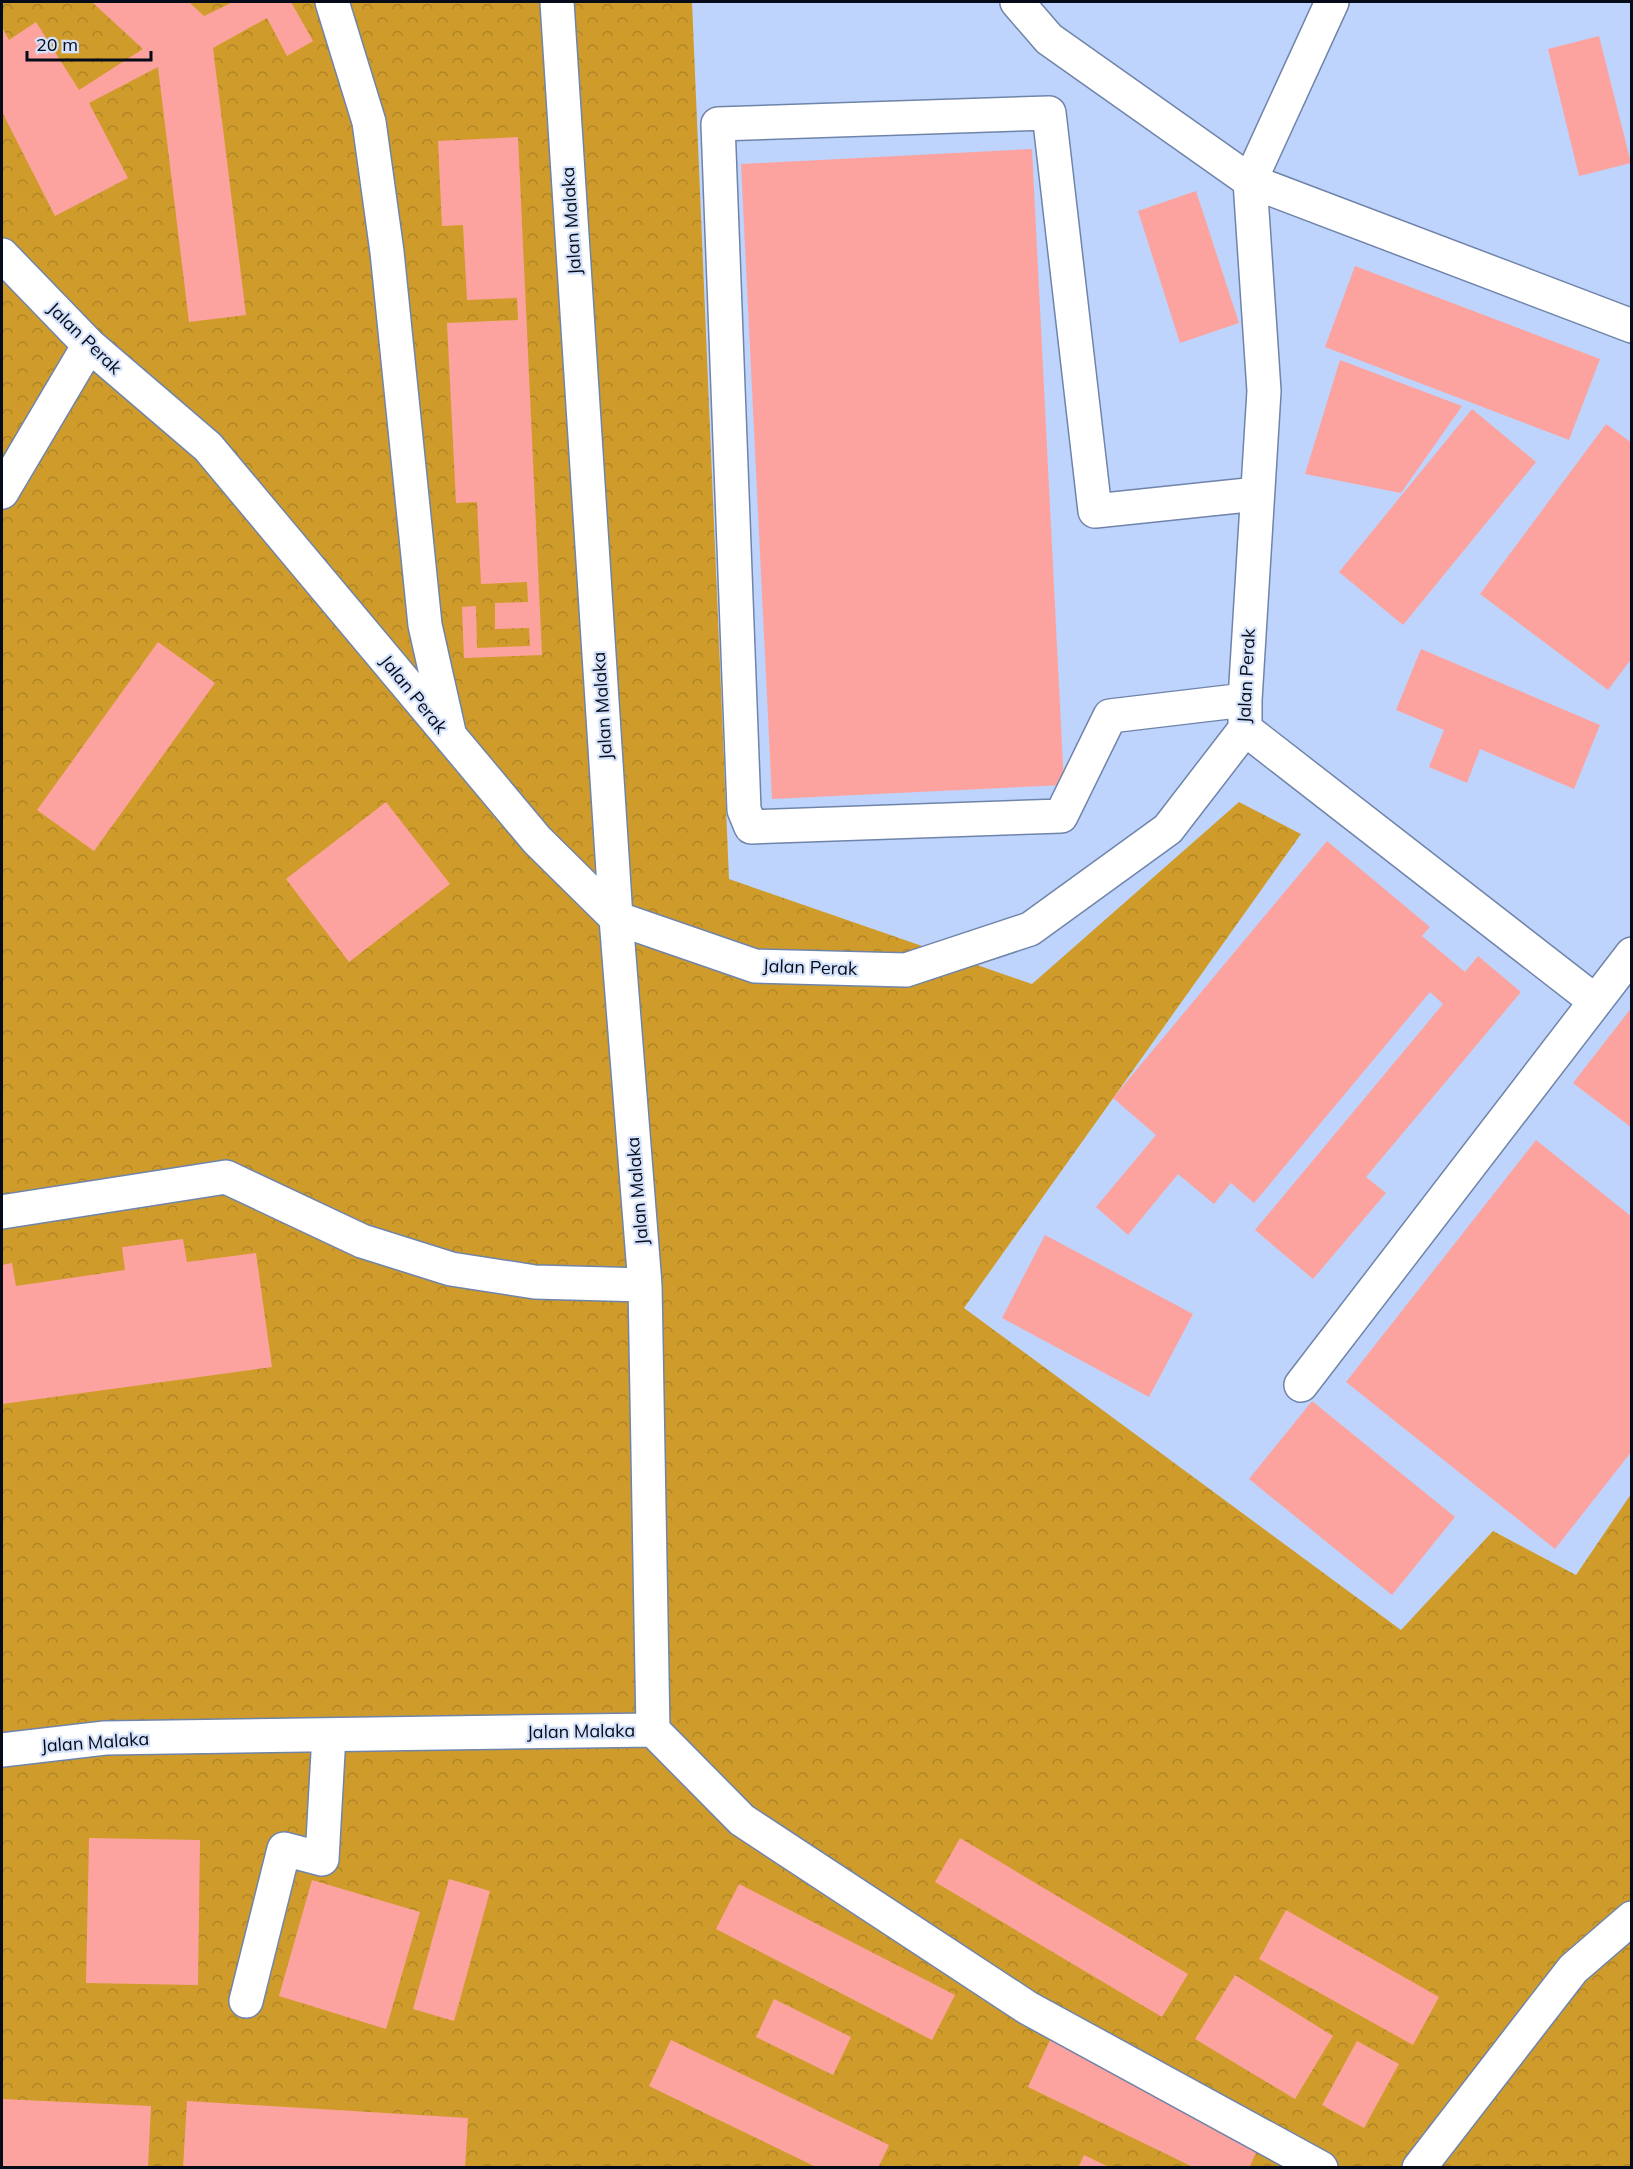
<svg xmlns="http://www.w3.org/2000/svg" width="1633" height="2169" font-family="Mulish,sans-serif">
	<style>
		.forest { fill: url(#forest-crowns) }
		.building { fill: #fda39f }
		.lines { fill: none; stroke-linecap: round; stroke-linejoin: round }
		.minor-casing { stroke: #7084a9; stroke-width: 36 }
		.minor { stroke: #fff; stroke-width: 33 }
		.labels { text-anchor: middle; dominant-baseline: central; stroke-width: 4.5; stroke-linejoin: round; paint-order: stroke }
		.street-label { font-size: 18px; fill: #050b18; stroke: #d4e1fa }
	</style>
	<defs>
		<pattern id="forest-crowns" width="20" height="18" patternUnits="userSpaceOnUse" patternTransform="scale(1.5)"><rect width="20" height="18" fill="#cf9c2b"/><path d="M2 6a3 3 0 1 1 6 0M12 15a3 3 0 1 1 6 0" fill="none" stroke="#b08526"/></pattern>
	</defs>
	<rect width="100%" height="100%" fill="#bed4fc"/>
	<path class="forest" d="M2 2H692L729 879 1032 984 1239 802 1301 834 964 1308 1401 1630 1493 1531 1576 1575 1631 1494V2167L2 2168Z"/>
	<path class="building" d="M92 2H189L204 16 233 2H291L313 41 287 56 267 18 213 48 246 315 189 322 158 67 89 103 128 178 55 216 2 112V27L9 40 36 22 79 90 143 49Z
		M1599 36 1631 163 1579 176 1548 49Z
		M518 137 542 655 464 658 462 607 476 606 477 648 530 646 529 628 495 629V603L528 602 527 582 481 584 477 502 456 503 447 323 518 320 517 298 467 300 463 225 442 226 438 141Z
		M1032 149 1064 785 772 799 741 164Z
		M1196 191 1239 323 1180 343 1138 211Z
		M1355 266 1600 359 1569 440 1325 347Z
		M1340 360 1462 406 1401 493 1305 474Z
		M1472 409 1536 462 1403 625 1339 572Z
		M1606 424 1632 443V658L1608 690 1480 594Z
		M158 642 215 683 94 851 37 810Z
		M1421 649 1600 725 1574 789 1480 749 1467 783 1429 767 1444 730 1396 710Z
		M386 802 450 884 349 962 286 879Z
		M1327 841 1430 927 1422 936 1465 972 1478 956 1521 992 1366 1177 1386 1193 1313 1279 1255 1230 1443 1004 1430 992 1254 1203 1231 1183 1214 1204 1178 1174 1128 1235 1096 1207 1156 1135 1113 1098Z
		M1632 1007V1128L1573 1083Z
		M1536 1140 1632 1217V1451L1555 1549 1346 1382Z
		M1045 1235 1193 1314 1149 1397 1002 1318Z
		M183 1239 187 1262 256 1253 272 1367 2 1404V1265L12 1263 16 1286 125 1270 122 1247Z
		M1312 1401 1455 1517 1392 1595 1249 1479Z
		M89 1838 200 1840 198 1985 86 1983Z
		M960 1838 1188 1974 1162 2017 935 1882Z
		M449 1879 490 1891 454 2021 413 2009Z
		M312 1880 420 1912 386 2029 279 1996Z
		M739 1884 955 1995 932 2040 716 1929Z
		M1286 1910 1439 1997 1413 2045 1259 1959Z
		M1235 1975 1333 2036 1295 2099 1195 2039Z
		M774 1999 851 2037 833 2075 756 2037Z
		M671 2040 889 2145 878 2168H818L649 2086Z
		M1050 2040 1261 2142 1249 2168H1195L1028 2087Z
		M1357 2041 1399 2064 1364 2128 1322 2105Z
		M2 2099 151 2106 148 2168H2Z
		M187 2101 468 2118 465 2168H183Z
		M1084 2155 1111 2168H1078Z"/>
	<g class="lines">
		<defs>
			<path id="minor" d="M332 2 369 122 387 252 425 625 449 732
				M1017 2 1049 39 1250 181 1632 326
				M2 255 89 345 208 447 537 840 616 918 755 966 906 970 1030 929 1168 829 1245 729V700L1264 391 1250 181 1332 2
				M2 492 89 345
				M1245 700 1110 716 1061 816 751 827 744 810 718 124 1049 113 1095 511 1257 494
				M1245 729 1595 1001
				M2 1212 226 1177 362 1241 451 1269 535 1282 645 1285
				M1301 1385 1632 954
				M653 1730 742 1820 1028 2008 1321 2168
				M2 1750 105 1738 653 1730 645 1285 616 918 557 2
				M246 2001 284 1849 322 1859 329 1735
				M1419 2168 1573 1969 1632 1918"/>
		</defs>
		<use href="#minor" class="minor-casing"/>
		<use href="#minor" class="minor"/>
	</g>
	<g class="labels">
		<g class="street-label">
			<text transform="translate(571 221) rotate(-94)">Jalan Malaka</text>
			<text transform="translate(85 338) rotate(44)">Jalan Perak</text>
			<text transform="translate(1246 676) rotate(-87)">Jalan Perak</text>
			<text transform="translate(414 694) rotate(51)">Jalan Perak</text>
			<text transform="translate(602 706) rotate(-94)">Jalan Malaka</text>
			<text transform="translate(810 967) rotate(2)">Jalan Perak</text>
			<text transform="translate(637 1191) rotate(-95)">Jalan Malaka</text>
			<text transform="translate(581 1731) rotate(-1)">Jalan Malaka</text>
			<text transform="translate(95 1742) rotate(-4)">Jalan Malaka</text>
		</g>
	</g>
	<rect width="1633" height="2169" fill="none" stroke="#050b18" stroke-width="6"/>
	<path d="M27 51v9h124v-9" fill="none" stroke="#050b18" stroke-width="3"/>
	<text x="36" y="51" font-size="18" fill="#050b18" stroke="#d4e1fa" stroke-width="4.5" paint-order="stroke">20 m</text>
</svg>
